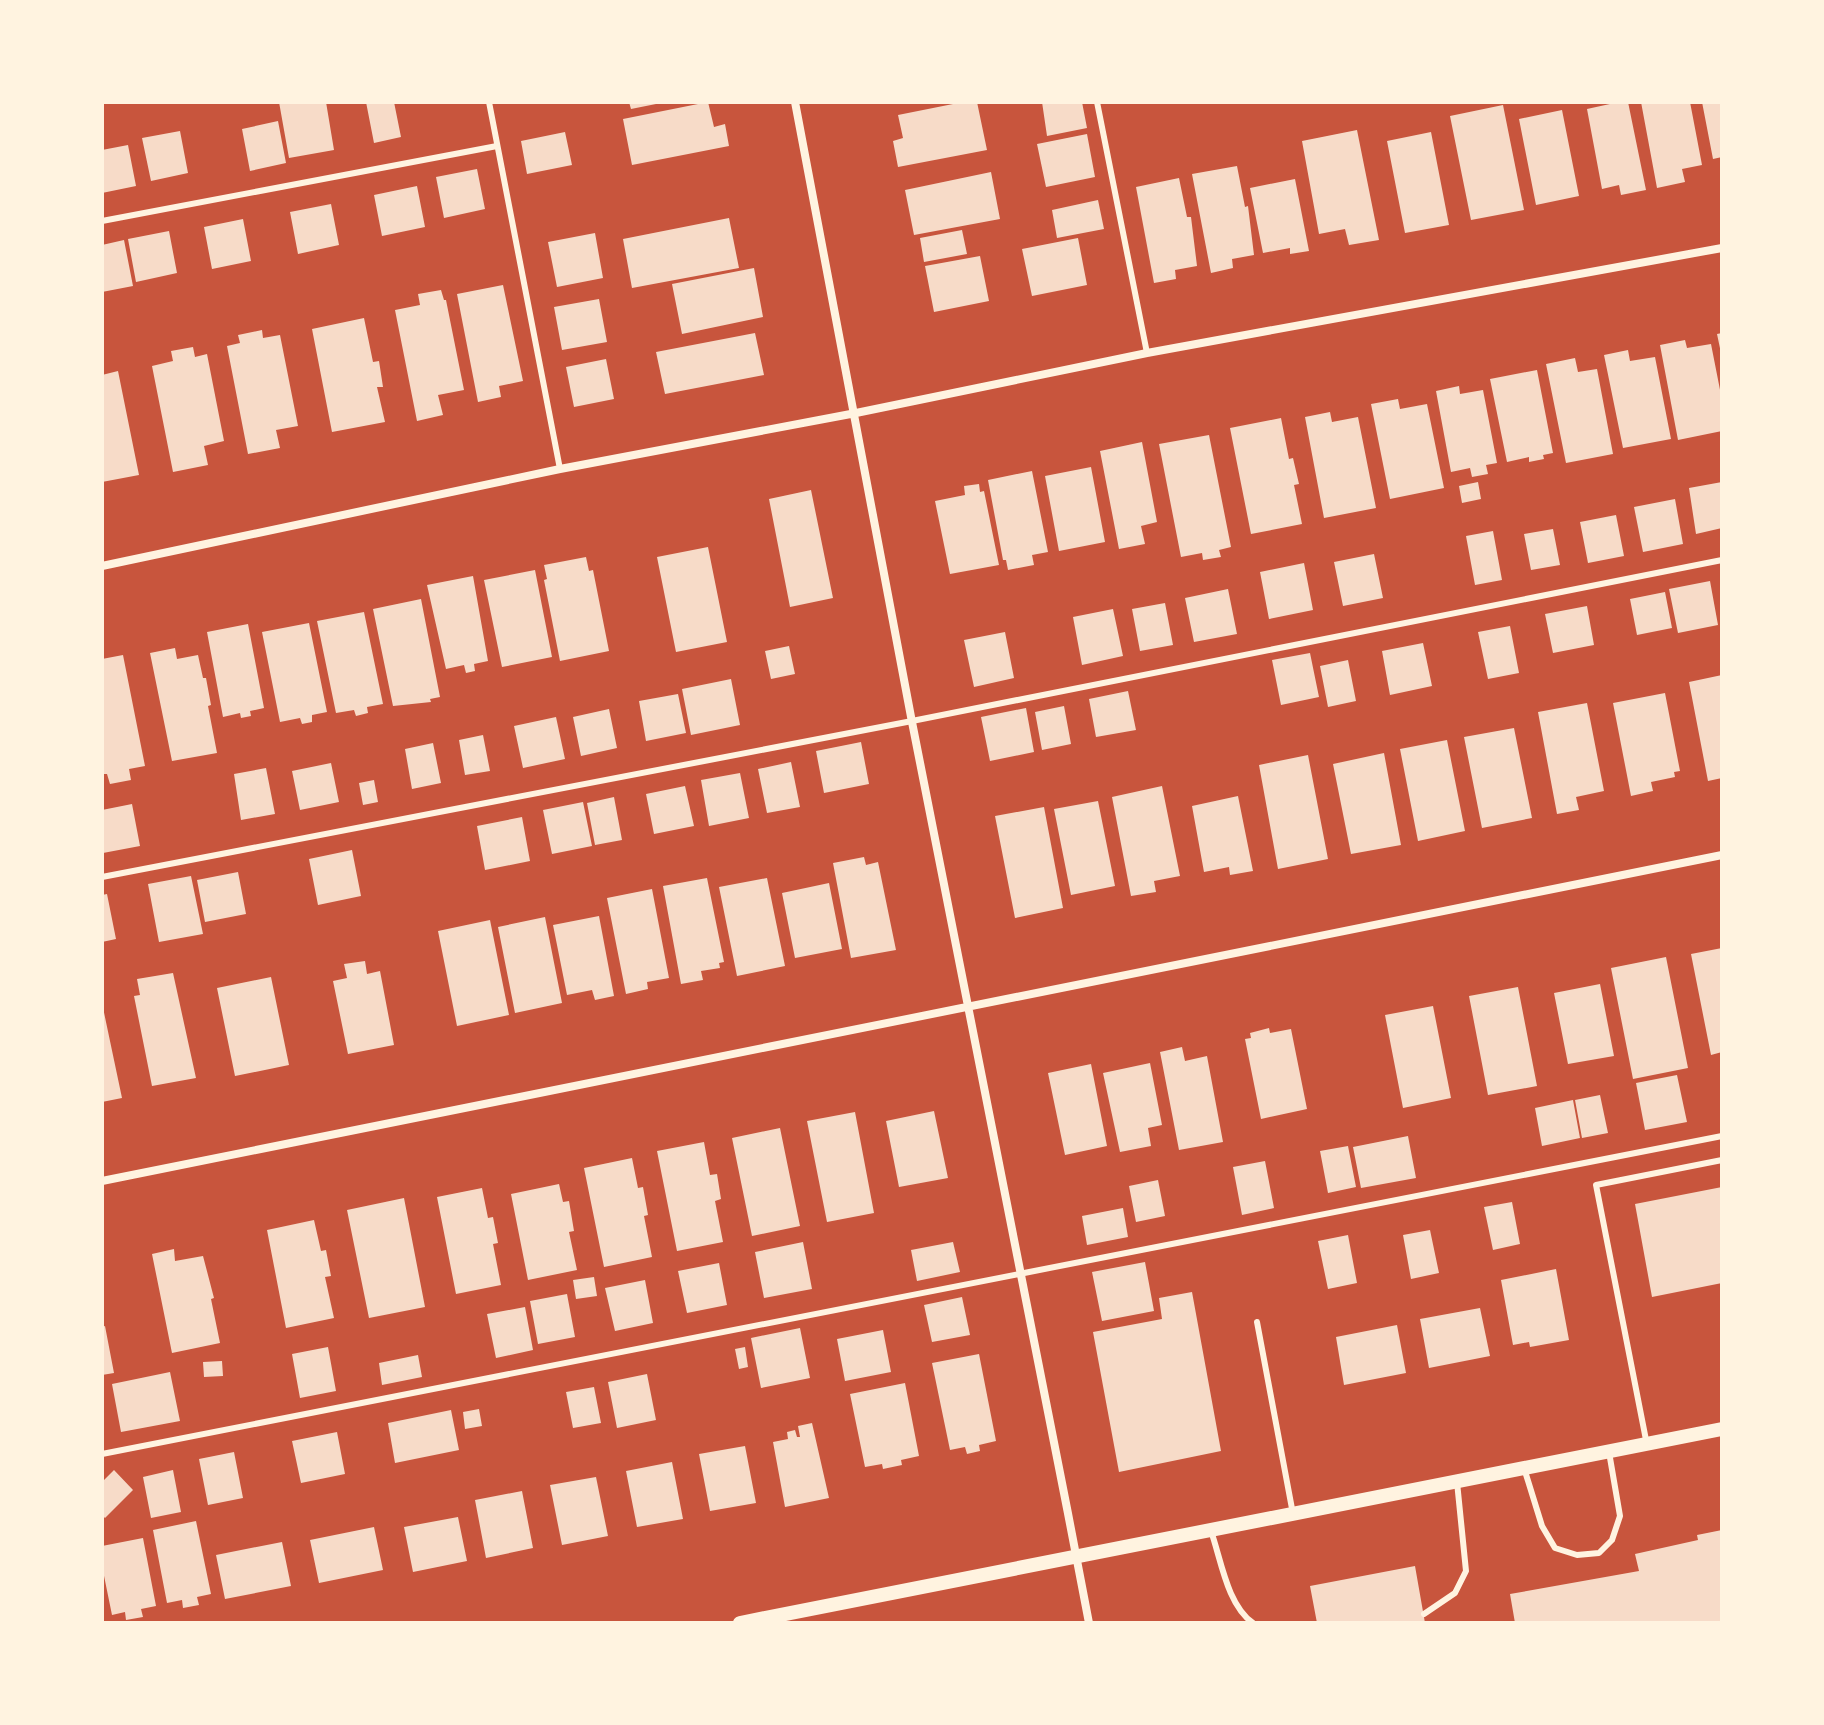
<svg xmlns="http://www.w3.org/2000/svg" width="1824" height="1725" font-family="'PT Sans Narrow',sans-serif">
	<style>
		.building { fill: #f7dbc8 }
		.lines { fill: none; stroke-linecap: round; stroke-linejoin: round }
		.service { stroke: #fff3e0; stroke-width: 6 }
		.minor { stroke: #fff3e0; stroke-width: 8 }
		.tertiary { stroke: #fff3e0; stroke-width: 14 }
	</style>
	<rect width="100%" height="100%" fill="#c8553d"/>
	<path class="building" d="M279 102H326L334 150 289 158Z
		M366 102H394L401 137 374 143Z
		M629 102H661V103L631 109Z
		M708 102 714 127 725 124 729 146 632 165 623 119Z
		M963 102H977L987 150 898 167 893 141 903 138 898 115Z
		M1042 102H1082L1087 128 1047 136Z
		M1619 102H1628L1646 190 1621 195 1619 185 1602 189 1587 109Z
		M1641 102H1690L1702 165 1682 169 1685 182 1657 188Z
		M1702 102H1722V157L1713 159Z
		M1503 105 1524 210 1471 220 1450 116Z
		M1562 110 1579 196 1536 205 1519 119Z
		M278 121 286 163 250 171 242 129Z
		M1357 130 1379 240 1349 245 1345 229 1319 234 1302 141Z
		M180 131 188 173 151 181 142 138Z
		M565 132 572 165 527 174 521 141Z
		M1431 132 1449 225 1405 233 1387 141Z
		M1087 134 1095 177 1046 187 1037 144Z
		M128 145 136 186 102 193V150Z
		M1237 166 1245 207 1248 206 1254 255 1232 259 1233 268 1211 273 1192 174Z
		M477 169 485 209 444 218 436 177Z
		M991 172 1000 219 914 235 905 190Z
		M1179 178 1187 217H1191L1197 266 1175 270 1176 279 1154 283 1136 187Z
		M1295 179 1309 251 1290 254V248L1263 253 1250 188Z
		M417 186 425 227 382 236 374 195Z
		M1098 200 1104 229 1057 238 1052 210Z
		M331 204 339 245 298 254 290 212Z
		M729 218 739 268 632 288 623 239Z
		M243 219 251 261 212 269 204 227Z
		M962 230 967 254 924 262 920 238Z
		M169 231 177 273 136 282 128 239Z
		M595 233 603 278 557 287 548 242Z
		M1078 238 1087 285 1032 296 1022 249Z
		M124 240 133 286 102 292V245Z
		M980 256 989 301 934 312 925 266Z
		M754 268 763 317 682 334 672 284Z
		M503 285 523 381 499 386 501 397 478 402 457 294Z
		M441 290 444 300H446L464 390 438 395 443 415 417 421 395 310 420 305 418 294Z
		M599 299 607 342 562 350 554 307Z
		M364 318 373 362 379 361 383 387H377L385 422 332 432 312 329Z
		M262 330 263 338 280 335 298 426 276 430 280 448 248 454 227 346 240 343 238 335Z
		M755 333 764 375 665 394 656 352Z
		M1722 333V353H1721L1717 334Z
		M1685 340 1687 348 1711 344 1722 400V431L1678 440 1660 345Z
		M193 347 195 357 207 354 224 441 204 446 208 465 173 472 152 366 173 361 171 351Z
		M1628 350 1630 361 1655 357 1671 439 1623 448 1604 355Z
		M1575 358 1578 372 1597 369 1613 454 1566 463 1546 364Z
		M606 359 614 399 574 407 566 367Z
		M1537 370 1553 453 1543 455 1544 459 1529 462V457L1507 462 1490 379Z
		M118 371 139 475 102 482V375Z
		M1459 386 1460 394 1483 390 1497 463 1486 465 1488 474 1472 477 1470 468 1451 472 1436 391Z
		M1398 399 1400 409 1427 404 1444 488 1390 499 1371 404Z
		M1330 412 1332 422 1358 417 1376 508 1324 518 1305 417Z
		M1281 418 1289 459 1293 458 1299 484 1294 485 1302 524 1251 534 1230 428Z
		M1209 435 1231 547 1219 550 1221 557 1203 560 1202 553 1181 557 1159 444Z
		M1142 442 1157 522 1141 526 1145 544 1119 549 1100 451Z
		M1091 467 1105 542 1059 551 1045 476Z
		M1032 471 1048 552 1032 555 1034 565 1008 570 1006 560H1003L988 480Z
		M1478 482 1481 499 1462 503 1459 486Z
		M1722 482V528L1696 534 1689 488Z
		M979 484 980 492 984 491 999 565 950 574 935 501 965 495 964 486Z
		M811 490 833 598 790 607 769 499Z
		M1675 499 1683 544 1643 552 1634 507Z
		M1616 515 1624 556 1588 563 1580 522Z
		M1553 529 1560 565 1531 570 1524 534Z
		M1493 531 1502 580 1475 585 1466 536Z
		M708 547 727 642 676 652 657 557Z
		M1374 554 1383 598 1343 606 1334 562Z
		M586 557 589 571 593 570 609 651 560 661 544 580 547 579 544 565Z
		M1304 563 1313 610 1269 619 1260 572Z
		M535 570 552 657 502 667 484 580Z
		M473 576 488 661 474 664 475 671 466 673 464 665 446 669 427 585Z
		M1710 581 1718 625 1678 633 1669 589Z
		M1228 589 1237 634 1194 642 1185 598Z
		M1665 592 1672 628 1637 635 1630 599Z
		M421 599 440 697 430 699 431 702 393 706 373 609Z
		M1165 603 1173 645 1140 651 1132 609Z
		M1587 606 1594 645 1553 653 1545 614Z
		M1113 609 1123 656 1082 665 1073 617Z
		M364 612 383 704 367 707 368 713 356 716 354 710 336 713 317 621Z
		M309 623 327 712 312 715V722L302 724 300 718 280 722 262 632Z
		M248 624 264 708 250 711 251 716 241 718 240 713 223 717 207 632Z
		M1510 626 1519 673 1488 679 1478 632Z
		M1005 632 1014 678 974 687 964 640Z
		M1423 643 1432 686 1390 695 1382 651Z
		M789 646 795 674 771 679 765 651Z
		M175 648 177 659 198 655 203 678H206L211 705 208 706 217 753 172 761 150 653Z
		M1310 653 1319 697 1281 705 1272 660Z
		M123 655 145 766 129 769 131 780 110 784 107 774H102V659Z
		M1348 660 1356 701 1328 707 1320 666Z
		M1722 675V778L1708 781 1689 682Z
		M731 679 740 725 691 735 682 689Z
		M1128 691 1136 730 1096 737 1089 699Z
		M1665 693 1680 771 1674 772 1675 777 1651 782 1653 791 1631 796 1613 703Z
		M678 694 686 733 646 741 639 701Z
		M1587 703 1604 791 1576 797 1579 810 1557 814 1538 712Z
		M1064 706 1071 744 1042 750 1035 712Z
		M1026 708 1034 752 990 761 981 717Z
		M609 709 617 748 581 756 573 717Z
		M556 717 565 759 523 768 514 726Z
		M1514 728 1532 818 1482 828 1464 737Z
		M483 735 490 771 465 775 459 740Z
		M1447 740 1465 831 1418 841 1400 749Z
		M861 742 869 784 824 793 816 751Z
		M433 743 441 783 412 789 405 749Z
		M1384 753 1401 845 1351 854 1333 764Z
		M1308 755 1328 859 1278 869 1259 765Z
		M791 762 800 807 767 813 758 769Z
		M331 763 339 802 300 810 292 771Z
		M266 768 275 814 241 820 234 774Z
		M740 773 749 818 709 826 701 780Z
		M374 780 378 802 363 805 359 783Z
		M685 786 694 826 654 834 646 794Z
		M1162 786 1180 876 1154 881 1156 892 1131 896 1112 797Z
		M1238 796 1253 871 1230 875 1229 867 1204 872 1192 806Z
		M614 797 622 840 595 845 587 803Z
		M1098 801 1115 886 1071 895 1054 809Z
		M583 802 592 846 552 854 543 810Z
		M132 804 140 846 103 853 102 810Z
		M1044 807 1063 908 1015 918 995 816Z
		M522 817 530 861 485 870 477 826Z
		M352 850 361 896 318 905 309 859Z
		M864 857 866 865 878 862 896 950 851 958 833 863Z
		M238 872 246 914 205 922 197 880Z
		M191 876 203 934 159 942 148 884Z
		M707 878 724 962 719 963 720 968 701 971 703 980 681 984 663 886Z
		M767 878 785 966 737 976 719 887Z
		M829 883 842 949 795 958 782 893Z
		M652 889 669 978 647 982 648 989 626 994 607 898Z
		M107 894 116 939 102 942V895Z
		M599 916 614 996 595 1000 592 990 567 995 553 925Z
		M545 917 562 1003 515 1013 498 927Z
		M490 920 509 1015 457 1026 438 931Z
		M1722 948V1052L1711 1055 1691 954Z
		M1666 957 1688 1068 1633 1079 1611 968Z
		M365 961 367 974 380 971 394 1045 348 1054 333 981 347 978 344 964Z
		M173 973 196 1078 152 1086 134 996 140 995 137 979Z
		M271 977 289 1065 235 1076 217 988Z
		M1600 984 1614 1056 1568 1064 1554 993Z
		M1518 987 1537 1086 1488 1095 1469 996Z
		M102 1003 122 1098 102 1102Z
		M1433 1006 1451 1098 1403 1108 1385 1015Z
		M1269 1028 1270 1033 1291 1029 1307 1109 1261 1119 1245 1039 1251 1038 1250 1033Z
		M1182 1047 1185 1061 1207 1056 1223 1142 1179 1150 1160 1052Z
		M1150 1063 1162 1125 1148 1128 1151 1146 1120 1152 1103 1073Z
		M1091 1064 1107 1146 1065 1155 1048 1073Z
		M1677 1075 1687 1122 1645 1130 1636 1083Z
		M1600 1095 1608 1133 1582 1138 1575 1100Z
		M1573 1100 1580 1138 1542 1146 1535 1108Z
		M934 1111 948 1178 899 1187 886 1121Z
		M855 1112 874 1213 827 1222 807 1121Z
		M780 1128 800 1226 752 1236 732 1138Z
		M1408 1136 1416 1178 1361 1188 1353 1147Z
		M704 1142 710 1175 717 1174 721 1199 715 1201 723 1242 677 1251 657 1151Z
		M1348 1146 1356 1187 1328 1193 1320 1151Z
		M632 1158 638 1188 643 1187 648 1215 644 1216 652 1257 604 1267 584 1168Z
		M1265 1161 1274 1208 1242 1215 1233 1167Z
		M1158 1180 1165 1216 1136 1222 1129 1186Z
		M559 1184 563 1202 569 1201 574 1231 569 1232 577 1270 528 1280 511 1194Z
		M1722 1187V1283L1652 1297 1635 1204Z
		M482 1188 488 1218 493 1217 498 1243 493 1244 501 1285 456 1294 437 1197Z
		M404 1198 425 1307 369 1318 347 1210Z
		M1512 1202 1520 1244 1493 1250 1484 1207Z
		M1123 1208 1128 1237 1087 1245 1082 1216Z
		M314 1220 321 1251 326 1250 331 1276 325 1277 334 1318 286 1328 267 1230Z
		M1430 1230 1439 1273 1411 1279 1403 1235Z
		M1348 1235 1357 1283 1328 1289 1318 1241Z
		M803 1242 812 1289 764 1298 755 1252Z
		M953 1242 960 1272 917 1281 911 1250Z
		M174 1249 175 1261 203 1256 214 1298 211 1299 220 1343 172 1353 152 1254Z
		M1145 1262 1154 1311 1102 1321 1092 1272Z
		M719 1263 727 1305 687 1313 678 1271Z
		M1556 1269 1569 1340 1530 1347 1529 1342 1513 1345 1501 1280Z
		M594 1277 597 1296 576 1299 573 1280Z
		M645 1280 653 1323 615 1331 605 1288Z
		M1192 1292 1221 1451 1119 1472 1093 1332 1162 1319 1159 1298Z
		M567 1294 575 1337 538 1344 530 1301Z
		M962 1297 970 1335 932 1342 924 1305Z
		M525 1307 533 1350 496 1358 487 1314Z
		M1480 1308 1490 1356 1429 1368 1420 1319Z
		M1397 1325 1406 1373 1344 1385 1336 1337Z
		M105 1326 114 1373 102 1375V1327Z
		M800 1328 810 1378 761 1388 751 1338Z
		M883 1330 891 1372 845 1381 837 1339Z
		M328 1347 336 1391 300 1398 292 1354Z
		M745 1347 748 1367 739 1369 735 1349Z
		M979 1354 996 1441 979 1445 980 1451 967 1454 965 1447 950 1450 932 1363Z
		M418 1355 422 1377 382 1385 379 1363Z
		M222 1361 223 1376 204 1377 203 1362Z
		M170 1372 180 1421 121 1432 112 1384Z
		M647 1374 656 1420 617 1428 608 1382Z
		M905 1383 919 1456 901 1460 902 1465 883 1469 882 1464 865 1467 850 1394Z
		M594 1387 601 1423 573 1428 566 1392Z
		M479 1409 482 1426 465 1429 463 1412Z
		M451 1410 459 1450 395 1463 388 1423Z
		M812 1423 829 1498 785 1507 773 1442 788 1439 787 1432 795 1430 797 1437H800L798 1426Z
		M337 1432 345 1474 301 1483 292 1441Z
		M745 1446 756 1503 710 1511 699 1454Z
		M234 1452 243 1498 208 1505 199 1459Z
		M672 1462 683 1519 637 1527 626 1471Z
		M114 1470 133 1490 105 1518 102 1515V1482Z
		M173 1470 181 1512 151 1518 143 1477Z
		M596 1477 608 1536 562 1545 550 1485Z
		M522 1491 533 1548 486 1558 475 1500Z
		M458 1517 467 1561 413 1572 404 1527Z
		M196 1521 211 1594 197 1597 199 1605 183 1608 182 1600 167 1603 153 1530Z
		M374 1527 383 1570 319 1583 310 1540Z
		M1722 1530V1623H1515L1510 1594 1639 1571 1635 1554 1698 1540 1697 1535Z
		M143 1538 156 1606 141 1609 143 1617 126 1620 125 1612 112 1615 102 1566V1546Z
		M282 1542 291 1586 225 1599 216 1555Z
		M1415 1566 1425 1623H1317L1310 1586Z"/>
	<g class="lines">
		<path class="service" d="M489 102 560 469
			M1097 102 1147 353
			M102 221 497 146
			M102 877 912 721 1722 560
			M1257 1322 1293 1514
			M1647 1445 1596 1185 1722 1160
			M102 1454 1722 1136
			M1524 1468 1542 1526 1555 1548 1577 1555 1599 1553 1612 1540 1620 1516 1609 1452
			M1211 1531C1221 1559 1227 1605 1253 1623
			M1424 1614 1455 1593 1466 1571 1457 1482"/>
		<path class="minor" d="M795 102C835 308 873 515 912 722 969 1022 1032 1322 1089 1623
			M102 566 560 469 856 413 1147 353 1722 248
			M102 1181 1722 855"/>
		<path class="tertiary" d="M740 1623 1722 1429"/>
	</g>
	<rect width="1824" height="1725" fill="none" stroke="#fff3e0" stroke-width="208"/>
</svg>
